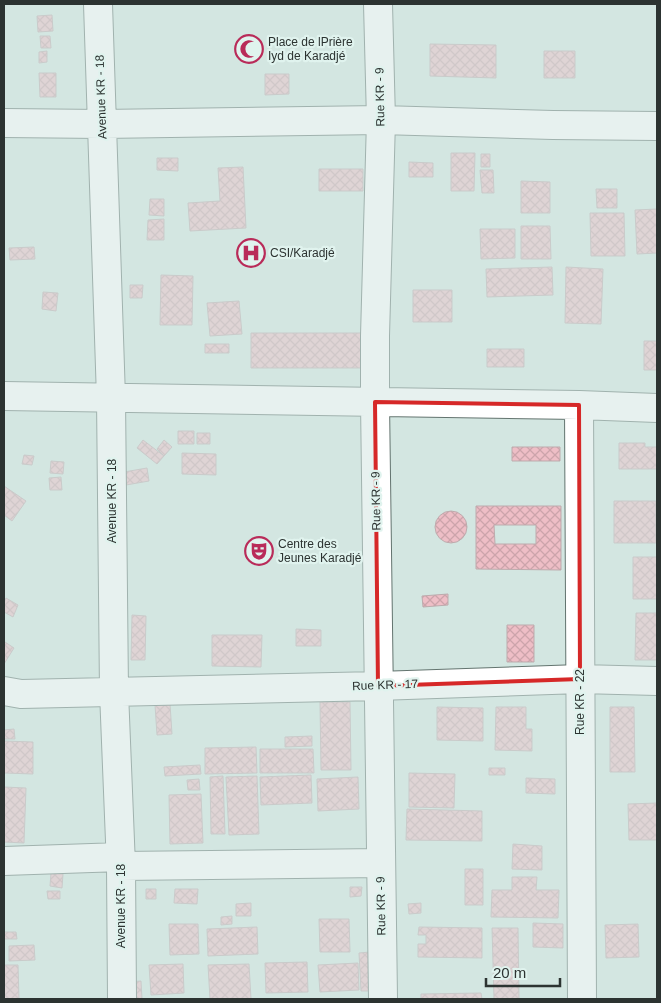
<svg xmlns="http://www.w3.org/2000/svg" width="661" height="1003" font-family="Arial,sans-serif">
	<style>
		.building { fill: url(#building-cross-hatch); stroke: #bdabad; fill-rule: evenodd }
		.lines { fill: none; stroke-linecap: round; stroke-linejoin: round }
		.minor-casing { stroke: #63746f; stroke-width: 30 }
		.minor { stroke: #fff; stroke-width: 28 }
		.marked { fill: none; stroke: #d62828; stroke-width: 4; stroke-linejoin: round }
		.labels { text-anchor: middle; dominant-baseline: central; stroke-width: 4.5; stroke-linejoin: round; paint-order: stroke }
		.poi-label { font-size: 12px; fill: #2c3331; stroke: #e0f3ee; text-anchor: start }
		.street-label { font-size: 12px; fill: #2c3331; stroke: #e0f3ee }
	</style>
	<defs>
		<pattern id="building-cross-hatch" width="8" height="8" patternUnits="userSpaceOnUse" patternTransform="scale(1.25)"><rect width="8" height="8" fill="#eebec6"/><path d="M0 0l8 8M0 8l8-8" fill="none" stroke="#cca4ab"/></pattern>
	</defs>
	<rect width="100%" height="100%" fill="#d3e6e1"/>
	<path class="building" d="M52 15 53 31 38 32 37 16Z
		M40 36H50L51 48H41Z
		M430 44 496 45V78L430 76Z
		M47 51V62L39 63V52Z
		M544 51H575V78H544Z
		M39 73H56V97H40Z
		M265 74H289V94L265 95Z
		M451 153H475L474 191H451Z
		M481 154H490V167H481Z
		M157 158H178V171L157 170Z
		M409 162 433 163V177H409Z
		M243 167 246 228 190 231 188 203 220 201 218 168Z
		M319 169H363V191H319Z
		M480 170H493L494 193H482Z
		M521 181 550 182V213H521Z
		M596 189H617V208H597Z
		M150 199H164V216L149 215Z
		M657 209V253L637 254 635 210Z
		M590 213H624L625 256H591Z
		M164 219V240H147L148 220Z
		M521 226H550L551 259H521Z
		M480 229H515V258L481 259Z
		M34 247 35 259 10 260 9 248Z
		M552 267 553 295 487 297 486 269Z
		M566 267 603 269 601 324 565 323Z
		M161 275 193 276 192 325H160Z
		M130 285H143L142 298H130Z
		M413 290H452V322H413Z
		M43 292 58 293 56 311 42 309Z
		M239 301 242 334 210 336 207 303Z
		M251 333H362V368H251Z
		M644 341H657V370H644Z
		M205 344H229V353H205Z
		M487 349H524V367H487Z
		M178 431H194V444H178Z
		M197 433H210V444H197Z
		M143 440 164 456 157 464 137 448Z
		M164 440 172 447 164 456 157 449Z
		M619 443H645V447H657V469H619Z
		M512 447H560V461H512Z
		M182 453 216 454V475L182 474Z
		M24 455 34 456 32 465 22 464Z
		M51 461 64 462 63 474 50 473Z
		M147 468 149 481 126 485 124 472Z
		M61 477 62 490H50L49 478Z
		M4 486 26 501 12 521 4 515Z
		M614 501H656V543H614Z
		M476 506H561V570L476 569ZM494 525H536V544H495Z
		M435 527a16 16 0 1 1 32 0a16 16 0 1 1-32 0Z
		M633 557H657V599H633Z
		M448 594V605L423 607 422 596Z
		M6 598 18 605 13 617 4 612V602Z
		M636 613H657V660H635Z
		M132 615 146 616 145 660H131Z
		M507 625H534V662H507Z
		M296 629 321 630V646H296Z
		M212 635H262L261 667 212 666Z
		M5 642 14 648 4 664V645Z
		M320 702H350L351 770H321Z
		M170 704 172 734 157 735 155 705Z
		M437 707 483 708V741L437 740Z
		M496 707H526V729H532V751L495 750Z
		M610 707H634L635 772H610Z
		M14 729 15 739H4V730Z
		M312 736V746L285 747V737Z
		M4 741 33 742V774L4 773Z
		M256 747 257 773 205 774V748Z
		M260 749H313L314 773H260Z
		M200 765 201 774 165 776 164 767Z
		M489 768H505V775H489Z
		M409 773 455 774 454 808 409 807Z
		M311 775 312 803 261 805 260 777Z
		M223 776 225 834H211L210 777Z
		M257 776 259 834 229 835 226 777Z
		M358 777 359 809 318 811 317 779Z
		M526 778 555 779V794L526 793Z
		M199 779 200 790H188L187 780Z
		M4 787 26 788 24 843 4 842Z
		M201 794 203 843 170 844 169 795Z
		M657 803V840H629L628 804Z
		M407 809 482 811V841L406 840Z
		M513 844 542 846V870L512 869Z
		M465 869H483V905H465Z
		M51 873 63 874 62 888 50 886Z
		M512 877H537L536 890H559L558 918 491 917 492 890H512Z
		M350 887H362L361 896 350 897Z
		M146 889H156V899H146Z
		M175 889H198L197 904 174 903Z
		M47 891H60V899H48Z
		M251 903V916H236V904Z
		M421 903V913L409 914 408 904Z
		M232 916V924L221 925V917Z
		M319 919H349L350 952H320Z
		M533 923 563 924V948L533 947Z
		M169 924H198L199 954 170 955Z
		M638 924 639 957 606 958 605 925Z
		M257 927 258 954 208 956 207 929Z
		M419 927 482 928V958L418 957V944H426V935H418Z
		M492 928H518L519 999H494Z
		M4 932H16L17 939H4Z
		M34 945 35 960 9 961V946Z
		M370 952 372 991H361L359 953Z
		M307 962 308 992 266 993 265 963Z
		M358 963 359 990 320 992 318 965Z
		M183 964 184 993 151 995 149 965Z
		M249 964 251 999H210L208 965Z
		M4 965H18L19 999H4Z
		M141 981 142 999H128L127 982Z
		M481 993 482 999H421V994Z"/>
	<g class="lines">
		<defs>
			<path id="minor" d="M98 4 111 398 114 692 121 866 122 999
				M378 4 381 120 375 336V402L383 999
				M4 123 102 124 381 120 553 125 657 126
				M4 396 579 405 657 408
				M579 405 582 999
				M4 691 21 694 378 686 580 679 657 681
				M4 861 121 857
				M121 866 380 863"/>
		</defs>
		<use href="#minor" class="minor-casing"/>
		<use href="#minor" class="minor"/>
	</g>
	<path d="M0 0H661V1003H0ZM375 402 579 405 580 679 378 686Z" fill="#d3e6e1" fill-opacity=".55" fill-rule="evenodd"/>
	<path class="marked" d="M375 402 579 405 580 679 378 686Z"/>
	<defs>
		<symbol id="mosque-ring" viewBox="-11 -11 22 22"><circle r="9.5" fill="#e0f3ee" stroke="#b92b59" stroke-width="1.5"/><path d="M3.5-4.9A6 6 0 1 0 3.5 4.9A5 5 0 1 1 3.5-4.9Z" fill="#b92b59"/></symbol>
		<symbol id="hospital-ring" viewBox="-11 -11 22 22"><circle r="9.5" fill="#e0f3ee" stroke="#b92b59" stroke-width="1.5"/><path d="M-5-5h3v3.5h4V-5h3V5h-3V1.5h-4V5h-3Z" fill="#b92b59"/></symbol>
		<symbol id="theatre-ring" viewBox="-11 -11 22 22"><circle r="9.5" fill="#e0f3ee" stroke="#b92b59" stroke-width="1.5"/><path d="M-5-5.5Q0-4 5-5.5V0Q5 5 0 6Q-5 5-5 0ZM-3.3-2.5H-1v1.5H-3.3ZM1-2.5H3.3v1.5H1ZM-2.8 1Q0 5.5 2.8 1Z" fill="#b92b59"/></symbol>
	</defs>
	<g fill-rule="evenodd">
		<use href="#mosque-ring" x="233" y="33" width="32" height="32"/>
		<use href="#hospital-ring" x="235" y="237" width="32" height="32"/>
		<use href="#theatre-ring" x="243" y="535" width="32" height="32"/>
	</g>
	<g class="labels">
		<g class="poi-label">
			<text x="268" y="42">Place de lPrière<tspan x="268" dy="14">Iyd de Karadjé</tspan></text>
			<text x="270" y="253">CSI/Karadjé</text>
			<text x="278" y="544">Centre des<tspan x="278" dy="14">Jeunes Karadjé</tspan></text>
		</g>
		<g class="street-label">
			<text transform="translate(101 97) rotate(-92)">Avenue KR - 18</text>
			<text transform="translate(380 97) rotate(-91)">Rue KR - 9</text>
			<text transform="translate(112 501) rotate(-90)">Avenue KR - 18</text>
			<text transform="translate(376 501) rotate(-91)">Rue KR - 9</text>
			<text transform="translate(385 685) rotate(-2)">Rue KR - 17</text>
			<text transform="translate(580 702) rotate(-90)">Rue KR - 22</text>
			<text transform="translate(121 906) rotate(-90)">Avenue KR - 18</text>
			<text transform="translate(381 906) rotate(-91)">Rue KR - 9</text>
		</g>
	</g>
	<rect width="661" height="1003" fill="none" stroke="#2c3331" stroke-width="10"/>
	<path d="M486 978v8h74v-8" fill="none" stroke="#2c3331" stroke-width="2.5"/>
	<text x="493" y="978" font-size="15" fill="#2c3331" stroke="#e0f3ee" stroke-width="4" paint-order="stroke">20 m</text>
</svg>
